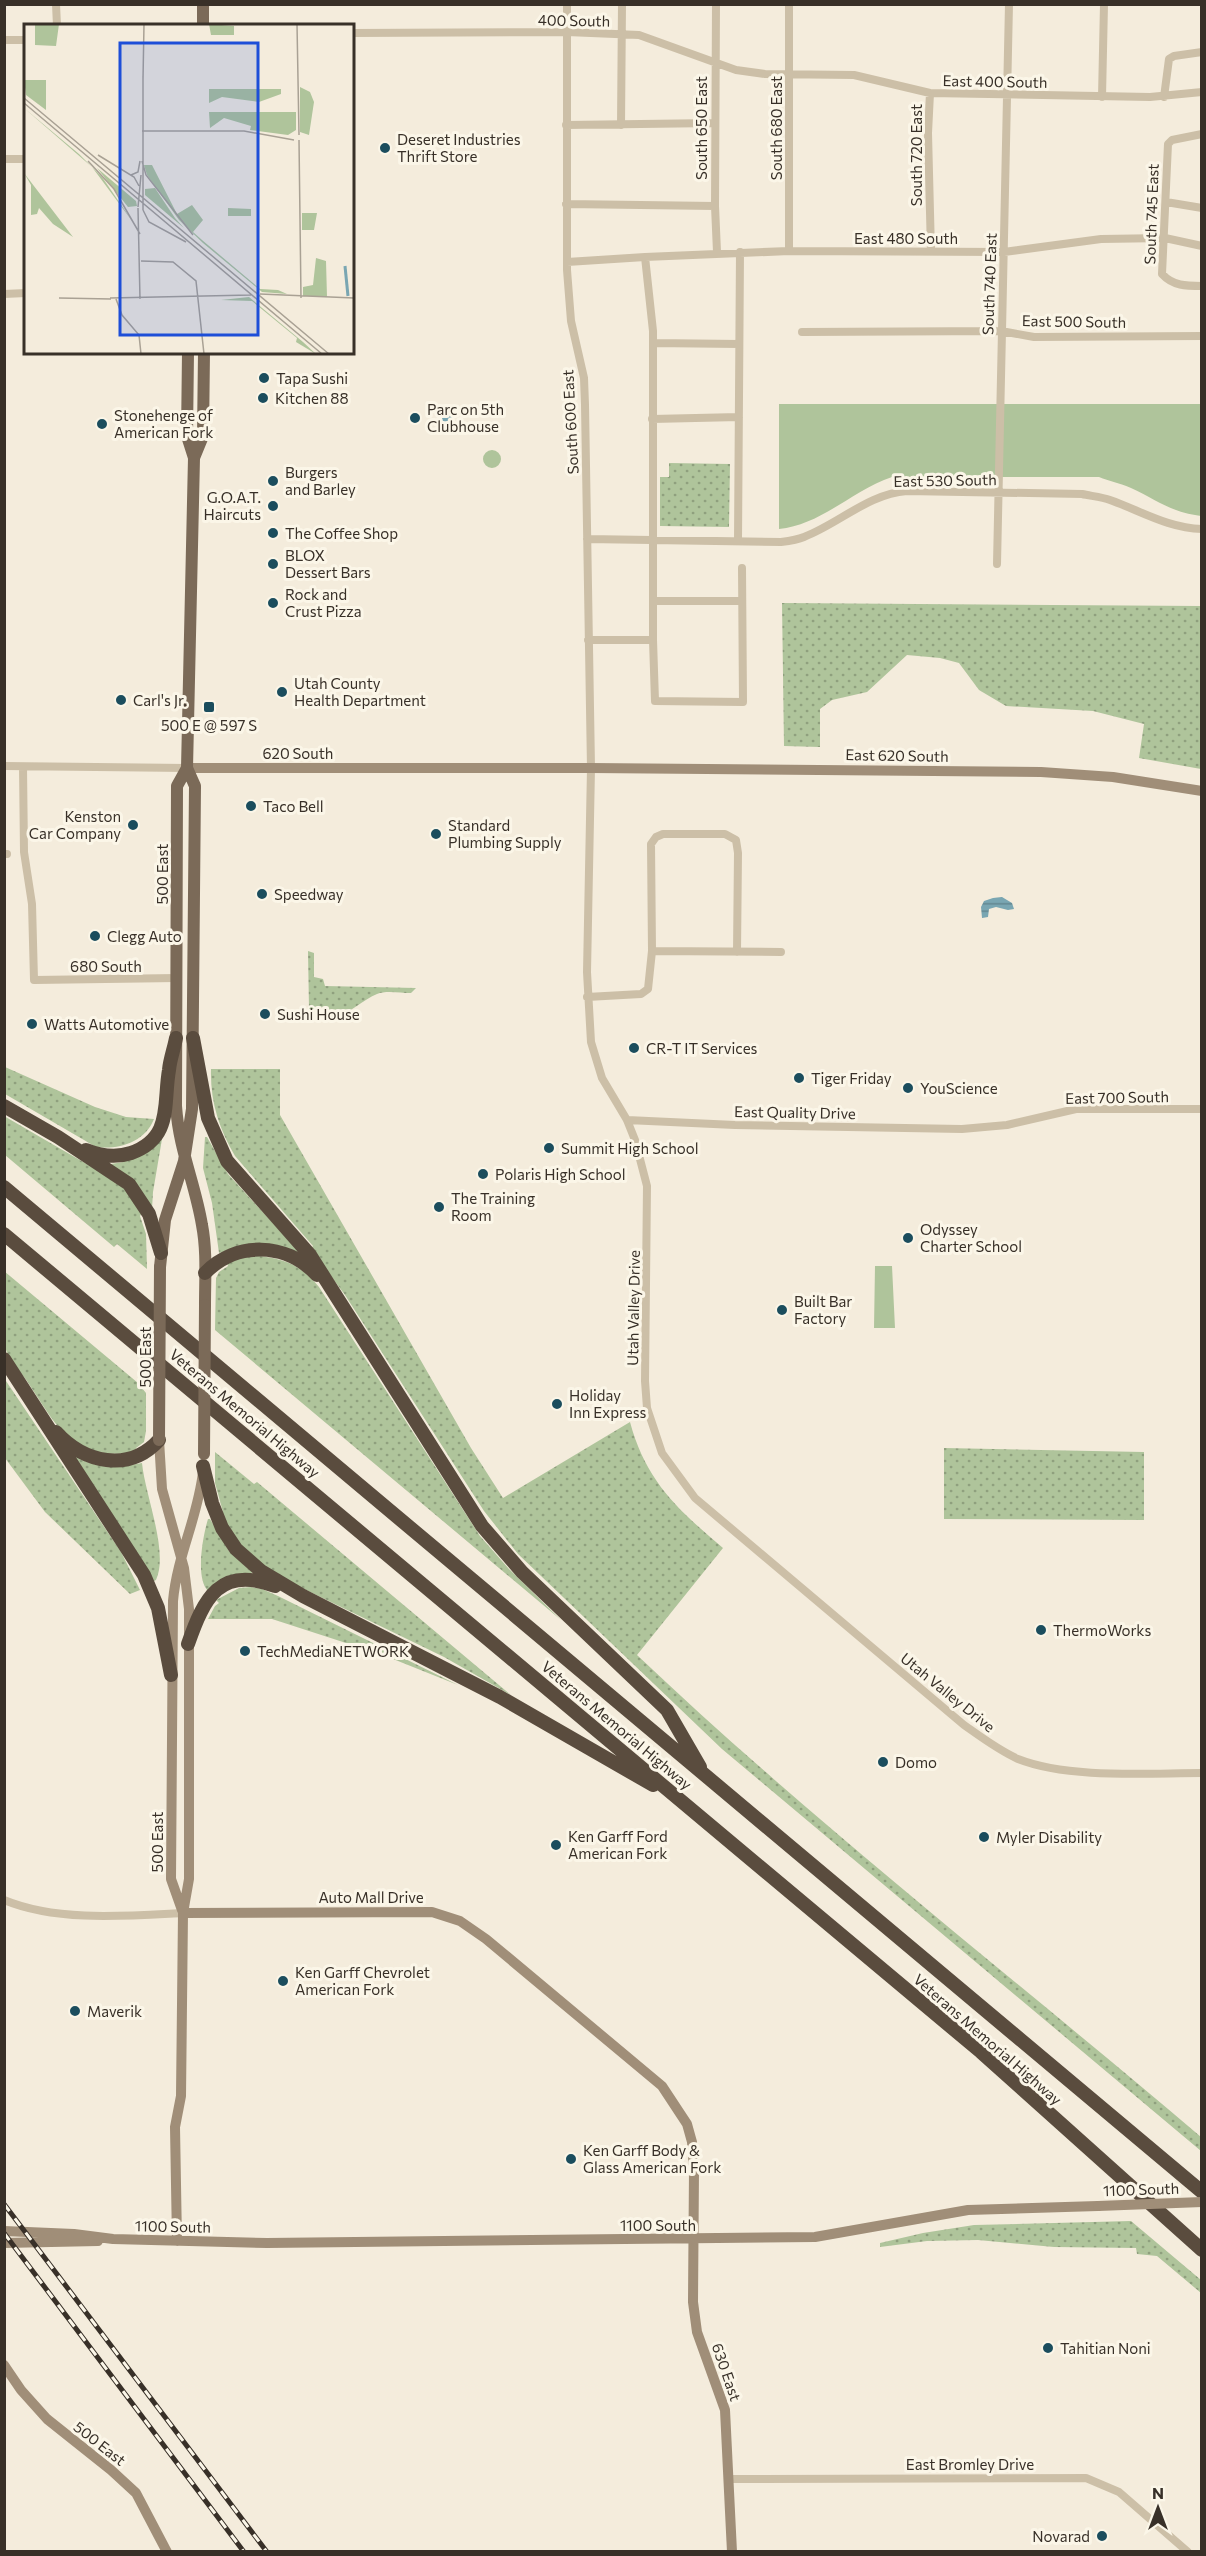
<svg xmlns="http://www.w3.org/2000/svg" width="1206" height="2556" font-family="Commissioner,sans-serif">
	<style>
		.grass { fill: url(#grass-dots) }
		.park { fill: #afc49b }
		.water { fill: url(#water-rules) }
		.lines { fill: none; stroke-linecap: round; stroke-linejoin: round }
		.street { stroke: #ccbfa7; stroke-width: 8 }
		.secondary { stroke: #a08e78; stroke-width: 10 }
		.primary { stroke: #7b6a58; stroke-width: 12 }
		.highway { stroke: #5a4c3e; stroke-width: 14 }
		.rail-casing { stroke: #383028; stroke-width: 5 }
		.rail { stroke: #fbf6e8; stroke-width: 3; stroke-dasharray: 9; stroke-linecap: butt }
		.secondary-bridge { stroke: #a08e78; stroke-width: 10 }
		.primary-bridge { stroke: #7b6a58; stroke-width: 12 }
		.poi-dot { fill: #1b4d5d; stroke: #fbf6e8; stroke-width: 2 }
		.labels { text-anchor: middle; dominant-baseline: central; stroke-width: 6; stroke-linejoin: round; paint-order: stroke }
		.street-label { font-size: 15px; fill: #383028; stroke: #fbf6e8 }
		.poi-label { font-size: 15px; fill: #383028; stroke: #fbf6e8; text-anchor: start }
		.inset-river { fill: none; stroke: #79a6b2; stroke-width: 3 }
		.inset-road { fill: none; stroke: #a9a194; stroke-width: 1.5 }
		.view { fill: #1d4ed8; fill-opacity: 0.15; stroke: #1d4ed8; stroke-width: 3 }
		.inset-edge { fill: none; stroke: #383028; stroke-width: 3 }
	</style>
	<defs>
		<pattern id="grass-dots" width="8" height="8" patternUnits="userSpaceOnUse" patternTransform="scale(1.5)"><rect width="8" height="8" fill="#afc49b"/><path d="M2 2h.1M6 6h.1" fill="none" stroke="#8fa07e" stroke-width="1.8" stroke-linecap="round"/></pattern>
		<pattern id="water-rules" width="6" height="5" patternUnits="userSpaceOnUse" patternTransform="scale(1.5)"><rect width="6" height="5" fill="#79a6b2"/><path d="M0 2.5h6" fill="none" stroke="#648891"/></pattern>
	</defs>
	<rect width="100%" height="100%" fill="#f4ecdc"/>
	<path class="grass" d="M669 463 730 464 729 527 660 526V477H669Z
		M782 603 1201 606V769L1139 758 1144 724 1093 711 1006 706 979 690 959 663 940 658 907 655 867 692 832 700 820 709V747L784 746Z
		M308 951 314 953V977L323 979 325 986 416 988 411 993C400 993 386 990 377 994 357 1002 334 1031 311 1015L309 1009Z
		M5 1067 95 1107 126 1117 154 1119C145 1142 119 1150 96 1147L5 1094Z
		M211 1069H280V1115L471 1448 503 1498 630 1422C646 1481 677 1509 723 1548L637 1655C816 1825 1013 1977 1201 2137V2151L722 1749 518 1554 484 1511 345 1295 311 1249 313 1246 235 1156C219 1129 210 1101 211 1069Z
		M4 1116 109 1177 126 1190 142 1213 140 1216 146 1234 147 1269 117 1244 114 1247 5 1155Z
		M205 1137H207L228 1174 300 1253 247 1244 219 1253 212 1203 203 1168Z
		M160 1139H162L153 1192 152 1209 111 1164 123 1162Z
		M252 1255C283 1259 298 1262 319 1287L480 1536 509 1569 561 1620 215 1330 216 1278 219 1272 228 1266 227 1262Z
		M4 1271 138 1383 146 1393V1431L144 1442 136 1448 137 1452C72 1462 58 1428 27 1381 20 1371 6 1357 5 1345 1 1322 5 1295 4 1271Z
		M4 1378 121 1552 140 1590 130 1594 45 1512 5 1458Z
		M944 1448 1144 1452V1520L944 1519Z
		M215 1452 254 1484 257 1482 511 1695 444 1657 269 1572 234 1540 220 1515 223 1512 215 1483Z
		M71 1453C91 1469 118 1468 142 1463 145 1495 169 1552 156 1580L154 1581Z
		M208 1519H210L229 1551 252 1572 251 1575 208 1591C195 1578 203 1535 208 1519Z
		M251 1587 262 1589 278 1596 458 1685 383 1655 272 1619H208L215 1606 219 1603 216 1600 239 1588Z
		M1131 2221 1201 2280V2293L1157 2256 1137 2254 1136 2248 1054 2247 978 2240 927 2241 880 2247V2243L923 2233 974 2225Z"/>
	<path class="park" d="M779 404H1201V516C1170 512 1157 500 1131 488 1120 483 1109 481 1099 477H892C853 490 821 525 779 529Z
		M483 459a9 9 0 1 1 18 0a9 9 0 1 1-18 0Z
		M875 1266H892L895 1328H874Z"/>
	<path class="water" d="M439 405H452V429H439Z
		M1002 897 1012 903 1014 909 1008 910 996 907 989 909 988 917 982 918 981 907 984 901 993 898Z"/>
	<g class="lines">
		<path class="street" d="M56 4 57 26
			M567 4V270L571 321 584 378 585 405 591 768 587 972 591 1042 602 1078 627 1120 635 1140 647 1186 645 1381 647 1408 662 1453 695 1498 964 1725C981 1737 998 1750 1018 1759 1069 1779 1147 1773 1202 1773
			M716 4 715 206 717 252
			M352 33 567 32 639 35 736 70 765 74 854 75 930 93 1150 97 1202 92
			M4 40H26
			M930 93 928 133 931 252
			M1102 97 1104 4
			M1164 97 1169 59 1174 56 1202 52
			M566 125 715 123
			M621 125 622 4
			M1202 134 1172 140 1168 144 1162 274C1173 286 1186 286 1202 286
			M4 159H26
			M1166 202 1202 208
			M566 204 715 206
			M789 251V4
			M645 257 789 251 1004 252 1101 239 1165 238 1202 246
			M567 262 645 257 653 331V640
			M4 294 26 293
			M802 332 1001 331 1034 337 1202 336
			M653 343 739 344
			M652 419 739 417
			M587 539 781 542C789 541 797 540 804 537 840 523 868 494 907 491L1082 494C1091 496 1102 497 1110 500 1141 511 1168 528 1202 529
			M738 541 740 252
			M997 564 1009 4
			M653 601H742
			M588 640H653L655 701 743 702 742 568
			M4 766 187 768
			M23 767 24 852 32 904 34 980 177 978
			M4 854H7
			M652 951 781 952
			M587 997 641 994 648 989 652 951 651 844 656 837 663 834H725L736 840 738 853 737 952
			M627 1120 735 1125 962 1129 1007 1125 1076 1109H1202
			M4 1900C57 1922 126 1916 183 1913
			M728 2479 1086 2478 1119 2492 1188 2552"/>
		<path class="secondary" d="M187 768H591L1041 772 1113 777 1202 791
			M159 1440 162 1489 184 1568 189 1609V1879L183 1913 181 2096 175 2127 177 2241
			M182 1910 171 1879 173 1601C177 1556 198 1517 203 1472
			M183 1913 432 1912 460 1921 486 1939 662 2086 687 2124 692 2142 694 2170 693 2302 697 2332 725 2410 732 2552
			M4 2231 74 2234 113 2239 267 2243 815 2237 968 2210 1098 2206
			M4 2243 98 2241
			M4 2365 21 2390 47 2419 111 2470 136 2493 167 2552"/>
		<path class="primary" d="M203 26V4
			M188 352 187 436 194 458
			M187 768 177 786 176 1106C179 1150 195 1183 202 1225 207 1251 205 1278 205 1305
			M160 1267 165 1220 184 1161 192 1109 195 786 187 768 194 458 203 436 204 352"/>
		<path class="highway" d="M193 1038 208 1118 227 1161 310 1255 482 1526 522 1572 667 1710 700 1767
			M4 1106 58 1137 129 1184 149 1214 161 1253
			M86 1150C101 1156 116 1158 131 1153 173 1138 163 1104 169 1070 170 1059 174 1049 176 1038
			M4 1187 1202 2192
			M4 1234 981 2052 1202 2250
			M205 1273C236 1241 286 1242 317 1275
			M4 1359 144 1575 158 1608 171 1675
			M56 1432C84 1463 129 1473 159 1440
			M203 1466 212 1503 222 1528 236 1549 261 1571 303 1596 500 1697 653 1785
			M188 1644C204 1598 220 1565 275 1586"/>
		<defs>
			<path id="rail" d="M4 2204 267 2552
				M4 2233 244 2552"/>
		</defs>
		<use href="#rail" class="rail-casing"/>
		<use href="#rail" class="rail"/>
		<path class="secondary-bridge" d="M1098 2206 1202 2202"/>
		<path class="primary-bridge" d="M159 1440 160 1267
			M204 1454 205 1305"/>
	</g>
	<g class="poi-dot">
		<circle cx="385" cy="148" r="6"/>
		<circle cx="264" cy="378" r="6"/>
		<circle cx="263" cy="398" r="6"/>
		<circle cx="415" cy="418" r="6"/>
		<circle cx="102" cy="424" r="6"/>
		<circle cx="273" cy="481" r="6"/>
		<circle cx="273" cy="506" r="6"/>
		<circle cx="273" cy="533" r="6"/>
		<circle cx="273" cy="564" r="6"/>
		<circle cx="273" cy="603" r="6"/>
		<circle cx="282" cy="692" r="6"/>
		<circle cx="121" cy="700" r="6"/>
		<rect x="203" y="701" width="12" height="12" rx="3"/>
		<circle cx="251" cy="806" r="6"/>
		<circle cx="133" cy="825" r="6"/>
		<circle cx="436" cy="834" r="6"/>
		<circle cx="262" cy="894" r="6"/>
		<circle cx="95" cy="936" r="6"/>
		<circle cx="265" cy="1014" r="6"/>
		<circle cx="32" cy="1024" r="6"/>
		<circle cx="634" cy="1048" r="6"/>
		<circle cx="799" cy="1078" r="6"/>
		<circle cx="908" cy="1088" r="6"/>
		<circle cx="549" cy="1148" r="6"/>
		<circle cx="483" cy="1174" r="6"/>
		<circle cx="439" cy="1207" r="6"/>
		<circle cx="908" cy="1238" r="6"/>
		<circle cx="782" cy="1310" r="6"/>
		<circle cx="557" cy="1404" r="6"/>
		<circle cx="1041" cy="1630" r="6"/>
		<circle cx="245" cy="1651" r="6"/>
		<circle cx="883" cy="1762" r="6"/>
		<circle cx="984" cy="1837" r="6"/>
		<circle cx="556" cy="1845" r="6"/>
		<circle cx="283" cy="1981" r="6"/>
		<circle cx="75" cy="2011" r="6"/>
		<circle cx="571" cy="2159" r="6"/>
		<circle cx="1048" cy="2348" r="6"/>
		<circle cx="1102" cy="2536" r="6"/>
	</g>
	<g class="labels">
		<g class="street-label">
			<text transform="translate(574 20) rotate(1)">400 South</text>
			<text transform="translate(995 81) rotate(1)">East 400 South</text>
			<text transform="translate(701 128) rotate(-90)">South 650 East</text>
			<text transform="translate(776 128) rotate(-90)">South 680 East</text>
			<text transform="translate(916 155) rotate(-90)">South 720 East</text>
			<text transform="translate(1151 214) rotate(-88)">South 745 East</text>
			<text x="906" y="238">East 480 South</text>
			<text transform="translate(989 284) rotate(-88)">South 740 East</text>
			<text transform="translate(1074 321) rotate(1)">East 500 South</text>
			<text transform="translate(570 422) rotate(-93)">South 600 East</text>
			<text transform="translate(945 480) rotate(-1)">East 530 South</text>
			<text x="298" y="753">620 South</text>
			<text transform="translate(897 755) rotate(1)">East 620 South</text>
			<text transform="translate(162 874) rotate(-90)">500 East</text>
			<text x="106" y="966">680 South</text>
			<text transform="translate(1117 1097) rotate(-1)">East 700 South</text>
			<text transform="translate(795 1112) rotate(1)">East Quality Drive</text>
			<text transform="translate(633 1308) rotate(-89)">Utah Valley Drive</text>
			<text transform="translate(145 1357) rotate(-90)">500 East</text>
			<text transform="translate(245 1413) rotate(40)">Veterans Memorial Highway</text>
			<text transform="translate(948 1692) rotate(39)">Utah Valley Drive</text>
			<text transform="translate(617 1725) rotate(40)">Veterans Memorial Highway</text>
			<text transform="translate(157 1842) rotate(-90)">500 East</text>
			<text x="371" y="1897">Auto Mall Drive</text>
			<text transform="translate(988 2039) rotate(41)">Veterans Memorial Highway</text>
			<text transform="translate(1141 2189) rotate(-2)">1100 South</text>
			<text x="658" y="2225">1100 South</text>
			<text transform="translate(173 2226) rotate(1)">1100 South</text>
			<text transform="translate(727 2372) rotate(71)">630 East</text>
			<text transform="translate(100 2443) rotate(38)">500 East</text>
			<text x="970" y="2464">East Bromley Drive</text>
		</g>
		<g class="poi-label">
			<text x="397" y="139">Deseret Industries<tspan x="397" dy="17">Thrift Store</tspan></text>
			<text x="276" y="378">Tapa Sushi</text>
			<text x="275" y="398">Kitchen 88</text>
			<text x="427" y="409">Parc on 5th<tspan x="427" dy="17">Clubhouse</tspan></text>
			<text x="114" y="415">Stonehenge of<tspan x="114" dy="17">American Fork</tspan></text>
			<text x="285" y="472">Burgers<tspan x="285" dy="17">and Barley</tspan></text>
			<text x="261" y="497" text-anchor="end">G.O.A.T.<tspan x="261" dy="17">Haircuts</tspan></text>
			<text x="285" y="533">The Coffee Shop</text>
			<text x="285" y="555">BLOX<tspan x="285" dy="17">Dessert Bars</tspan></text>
			<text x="285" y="594">Rock and<tspan x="285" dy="17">Crust Pizza</tspan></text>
			<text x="294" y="683">Utah County<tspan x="294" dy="17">Health Department</tspan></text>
			<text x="133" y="700">Carl's Jr.</text>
			<text x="209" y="725" text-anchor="middle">500 E @ 597 S</text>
			<text x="263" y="806">Taco Bell</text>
			<text x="121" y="816" text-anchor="end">Kenston<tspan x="121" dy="17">Car Company</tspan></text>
			<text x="448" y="825">Standard<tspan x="448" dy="17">Plumbing Supply</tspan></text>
			<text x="274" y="894">Speedway</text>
			<text x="107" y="936">Clegg Auto</text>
			<text x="277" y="1014">Sushi House</text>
			<text x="44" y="1024">Watts Automotive</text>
			<text x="646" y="1048">CR-T IT Services</text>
			<text x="811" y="1078">Tiger Friday</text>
			<text x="920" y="1088">YouScience</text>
			<text x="561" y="1148">Summit High School</text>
			<text x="495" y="1174">Polaris High School</text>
			<text x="451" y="1198">The Training<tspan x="451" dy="17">Room</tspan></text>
			<text x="920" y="1229">Odyssey<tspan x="920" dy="17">Charter School</tspan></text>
			<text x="794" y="1301">Built Bar<tspan x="794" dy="17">Factory</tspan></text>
			<text x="569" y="1395">Holiday<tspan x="569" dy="17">Inn Express</tspan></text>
			<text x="1053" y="1630">ThermoWorks</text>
			<text x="257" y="1651">TechMediaNETWORK</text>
			<text x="895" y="1762">Domo</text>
			<text x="568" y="1836">Ken Garff Ford<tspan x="568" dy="17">American Fork</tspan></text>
			<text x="996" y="1837">Myler Disability</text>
			<text x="295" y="1972">Ken Garff Chevrolet<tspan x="295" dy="17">American Fork</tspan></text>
			<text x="87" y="2011">Maverik</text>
			<text x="583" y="2150">Ken Garff Body &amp;<tspan x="583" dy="17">Glass American Fork</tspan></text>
			<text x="1060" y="2348">Tahitian Noni</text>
			<text x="1090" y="2536" text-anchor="end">Novarad</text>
		</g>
	</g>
	<g transform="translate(24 24)">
		<rect width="330" height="330" fill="#f4ecdc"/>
		<path d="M185 0 210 2V11H187ZM0 84 55 130 78 153 111 201 68 143ZM185 88H272V106L264 111 226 106 227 102 200 94 186 104ZM120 141H128L153 190 168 181 179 196 169 208 178 216 236 265 254 266 263 270 238 268 179 219 155 196 123 151ZM73 144 112 177 113 182 104 183ZM0 149 49 213 29 200 15 184 13 190 7 191V161ZM131 164 151 194 160 204 121 171V165ZM204 184 227 185V192H204ZM278 189H293L290 206H278ZM292 234 302 237 303 273 279 272V263L289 261ZM225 273 279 318 292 330 272 318 273 314 228 277 197 276Z" fill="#afc49b"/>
		<path d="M276 63 286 68 290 78 285 111 276 108Z" fill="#afc49b"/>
		<path d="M11 0H35L32 22 11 21ZM0 56H22V86L2 71ZM185 65H257V70L235 78 198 73 185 79Z" fill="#afc49b"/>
		<path class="inset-river" d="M321 242 324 272"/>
		<path class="inset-road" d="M273 0 275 111M119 52V186M119 55 120 0M0 74 305 330M0 79 298 330M118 107H220L270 116M275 116 277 274M74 131 110 153 115 162M64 137 90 165 116 210M118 137 122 151 169 211M107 151 114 148 116 137M114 183 117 151M114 184 116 275M119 186 125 198 162 218M117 237 149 238 172 257 180 330M236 270 330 274M35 274 87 275M86 274 227 271M92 275 98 291 115 311 117 330"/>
		<path class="view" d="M96 19H234V311H96Z"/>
		<rect width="330" height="330" class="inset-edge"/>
	</g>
	<rect width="1206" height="2556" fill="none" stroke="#383028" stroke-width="12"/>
	<g transform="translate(1158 2508)" stroke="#fbf6e8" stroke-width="4.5" paint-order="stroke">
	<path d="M0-4.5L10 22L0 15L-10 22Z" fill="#383028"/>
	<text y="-9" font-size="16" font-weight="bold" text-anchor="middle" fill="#383028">N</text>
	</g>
</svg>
